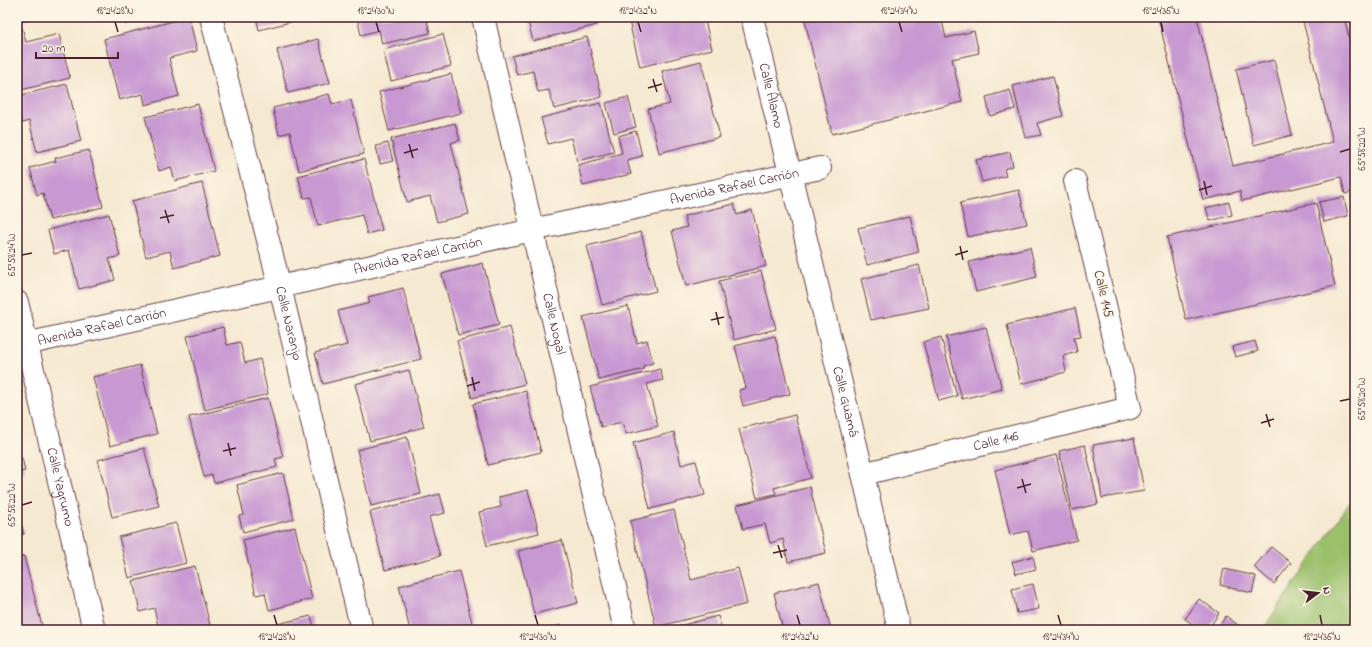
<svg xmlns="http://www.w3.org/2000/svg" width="1372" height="647" font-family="'Indie Flower',sans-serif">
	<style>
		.green { fill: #9ac06b; stroke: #72704b }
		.building { fill: #c798d2 }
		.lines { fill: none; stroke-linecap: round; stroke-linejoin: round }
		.street-casing { stroke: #643d44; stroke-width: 24 }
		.street { stroke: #fff; stroke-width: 22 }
		.ticks { fill: none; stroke: #4a1f2b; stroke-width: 1.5 }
		.labels { text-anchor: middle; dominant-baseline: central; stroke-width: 3; stroke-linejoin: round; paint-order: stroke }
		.street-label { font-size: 14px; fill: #4a1f2b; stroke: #fcf5e5 }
		.neatline { fill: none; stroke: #4a1f2b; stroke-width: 1.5 }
		.ticks-label { font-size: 10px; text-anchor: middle; fill: #4a1f2b }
	</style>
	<rect width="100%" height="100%" fill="#fcf5e5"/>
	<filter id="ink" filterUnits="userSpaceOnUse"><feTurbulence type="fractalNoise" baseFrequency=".025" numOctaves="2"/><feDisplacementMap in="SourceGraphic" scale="8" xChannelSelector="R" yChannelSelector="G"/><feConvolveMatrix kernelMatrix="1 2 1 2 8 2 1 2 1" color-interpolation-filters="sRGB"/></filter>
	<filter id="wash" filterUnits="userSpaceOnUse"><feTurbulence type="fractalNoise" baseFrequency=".012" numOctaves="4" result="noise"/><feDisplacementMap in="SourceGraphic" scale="16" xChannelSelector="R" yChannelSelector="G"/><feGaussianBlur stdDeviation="0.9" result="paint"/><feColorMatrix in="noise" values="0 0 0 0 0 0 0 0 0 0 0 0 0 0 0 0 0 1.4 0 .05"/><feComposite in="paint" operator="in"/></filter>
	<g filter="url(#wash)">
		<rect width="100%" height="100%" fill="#f6e9d1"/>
		<path class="green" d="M1355 495V630H1262Z"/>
		<g id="blocks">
			<path class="building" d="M17 17H34V18L17 22Z
				M123 17H152V18L125 24Z
				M189 17 197 51 169 58 179 96 145 105 143 94 119 100 104 39Z
				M256 17H297L298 20 259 30Z
				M357 17H426L430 33 382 44 379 30 361 35Z
				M501 17H519V18L502 22Z
				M527 17H595L597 25 533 41Z
				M628 17H704L712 49 640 67Z
				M804 17H941L946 38 974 31 979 53 952 59 962 102 832 134Z
				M1158 17H1197L1233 166 1333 142 1302 17H1344L1355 63V191L1345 194 1341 177 1242 201 1240 191 1203 200Z
				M22 27 26 42 59 34 70 78 17 91V28Z
				M443 34 451 66 391 81 383 50Z
				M587 37 602 97 554 109 549 90 538 92 533 71 517 75 512 56Z
				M318 39 330 83 288 93 277 50Z
				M1274 60 1292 135 1254 145 1236 69Z
				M701 61 720 137 659 153 648 109 670 104 662 71Z
				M451 74 461 113 389 131 379 92Z
				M1053 76 1063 116 1037 123 1041 135 1025 138 1013 86Z
				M67 84 81 141 37 152 29 121 22 123 17 102V96Z
				M1010 90 1015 109 990 116 986 97Z
				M329 94 332 104 351 100 364 154 299 171 290 132 279 135 273 108Z
				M628 97 636 127 614 133 606 103Z
				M601 103 614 152 577 161 571 138 548 144 541 118Z
				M198 104 214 171 175 181 171 167 159 171 145 117Z
				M455 123 460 140 451 143 469 214 437 222 430 196 407 202 391 139Z
				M636 131 642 156 627 160 631 174 583 186 578 165 622 153 618 136Z
				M388 143 393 161 380 164 376 146Z
				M89 150 103 207 50 220 43 193 37 195 30 168 56 161 55 158Z
				M1010 152 1013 166 1004 169 1006 176 982 182 976 160Z
				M364 159 382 230 367 234 362 215 318 226 311 197 304 198 298 176Z
				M202 183 220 256 174 268 170 251 146 257 132 201Z
				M1019 190 1027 224 968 237 960 203Z
				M1355 194V204H1354L1352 195Z
				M1344 197 1348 216 1324 222 1319 202Z
				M1229 202 1232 215 1210 221 1206 208Z
				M1316 203 1335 286 1186 320 1167 237Z
				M734 204 737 215 752 210 766 266 686 286 672 231 687 227 684 216Z
				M109 214 120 256 109 259 115 280 79 289 69 250 54 254 48 230Z
				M910 216 919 252 867 265 858 228Z
				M641 232 656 291 602 305 587 246Z
				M1030 247 1037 277 976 292 969 262Z
				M483 263 499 325 458 335 442 274Z
				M919 265 929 308 871 320 861 279Z
				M761 271 776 329 734 340 719 281Z
				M403 288 421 359 323 384 315 353 347 345 338 311 370 303 368 297Z
				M628 306 637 343 647 340 653 363 643 366 644 369 599 380 583 317Z
				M1075 308 1081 336 1074 337 1077 352 1063 356 1066 372 1021 384 1007 325Z
				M223 327 227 345 240 342 245 363 260 359 268 394 205 410 187 336Z
				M510 327 525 384 472 398 457 341Z
				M986 327 1002 389 962 399 946 337Z
				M775 336 790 394 743 406 739 390 746 388 735 346Z
				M941 337 957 396 939 401 923 342Z
				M1255 341 1258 351 1235 357 1232 347Z
				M140 365 157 434 110 446 93 377Z
				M660 369 663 380 647 384 658 426 626 434 622 422 601 427 590 387Z
				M409 370 424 427 370 441 355 384Z
				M526 391 541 452 488 465 473 404Z
				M268 398 283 457 275 459 277 467 214 483 212 475 204 477 189 417Z
				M795 415 811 478 774 488 776 494 757 498 739 429Z
				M674 432 681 465 696 461 705 495 650 509 633 443Z
				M407 437 421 494 371 506 357 450Z
				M1134 438 1144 491 1102 498 1093 445Z
				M1085 445 1098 504 1072 510 1059 451Z
				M144 448 159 506 112 517 98 460Z
				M1056 455 1077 540 1033 551 1028 531 1010 535 995 470Z
				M22 458 25 471 17 473V459Z
				M283 473 294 519 243 532 239 516 244 515 237 485Z
				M810 487 826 553 788 562 783 539 770 543 765 524 743 529 737 505Z
				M528 490 539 533 487 546 479 512 501 507 499 497Z
				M440 494 445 513 429 517 440 556 385 570 370 512Z
				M17 510 24 534 17 536Z
				M674 510 691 580 738 568 747 604 656 627 630 521Z
				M176 523 186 563 129 578 119 537Z
				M295 527 312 599 269 610 265 593 256 595 243 540Z
				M562 540 578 603 534 614 518 551Z
				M1271 547 1291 563 1274 584 1254 567Z
				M24 556 43 630H17V558Z
				M1033 556 1036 569 1016 574 1012 562Z
				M195 566 210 625 191 630H159L154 608 140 612 133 581Z
				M1224 569 1256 576 1252 593 1220 585Z
				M459 571 472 623 444 630H410L399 586Z
				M819 582 831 630H783L774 593Z
				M1033 584 1039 609 1017 613 1012 589Z
				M1199 599 1219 613 1208 630H1202L1185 619Z
				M311 616 315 630H256V629Z
				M718 616 722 630H680L679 626Z
				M1226 616 1242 628 1241 630H1216Z
				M562 625 564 630H543V629Z"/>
		</g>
	</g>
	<g filter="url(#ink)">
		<use href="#blocks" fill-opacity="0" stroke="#643d44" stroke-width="1"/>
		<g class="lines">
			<defs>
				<g id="street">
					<path id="s1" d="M211 17 280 287 362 630"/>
					<path id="s2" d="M483 17 625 630"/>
					<path id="s3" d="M752 17 863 474 899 630"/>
					<path id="s4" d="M17 302 94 630"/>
					<path id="s5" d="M17 346 532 230 820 168"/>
					<path id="s6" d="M863 474 1130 408 1075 181"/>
				</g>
			</defs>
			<use href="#street" class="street-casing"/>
			<use href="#street" class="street"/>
		</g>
	</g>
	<path class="ticks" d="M115 22 118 32M376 22 379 32M638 22 641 32M899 22 902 32M1161 22 1163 32M653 79 657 92M648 88 662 84M409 144 413 158M1340 152 1350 149M404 153 418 149M1204 181 1207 195M1199 190 1212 186M165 210 169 223M160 218 174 215M960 246 963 260M22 255 32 253M955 255 968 251M716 312 719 325M711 320 724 317M472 377 475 391M467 386 480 382M1340 401 1350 399M1266 414 1270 427M1261 423 1274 419M228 443 231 456M223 451 236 448M1022 479 1026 493M1017 488 1031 484M22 505 32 502M778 545 782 558M773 553 787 550M274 615 277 625M535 615 538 625M797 615 800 625M1058 615 1061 625M1320 615 1322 625"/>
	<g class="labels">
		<g class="street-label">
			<text stroke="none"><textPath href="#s3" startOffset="81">Calle Álamo</textPath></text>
			<text stroke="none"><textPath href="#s5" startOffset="735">Avenida Rafael Carrión</textPath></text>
			<text stroke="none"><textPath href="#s5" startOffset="411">Avenida Rafael Carrión</textPath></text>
			<text transform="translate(1103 294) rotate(77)">Calle 145</text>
			<text stroke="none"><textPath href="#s1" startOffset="316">Calle Naranjo</textPath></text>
			<text stroke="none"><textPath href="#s2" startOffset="315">Calle Nogal</textPath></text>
			<text stroke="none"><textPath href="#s5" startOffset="87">Avenida Rafael Carrión</textPath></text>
			<text stroke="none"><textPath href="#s3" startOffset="396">Calle Guamá</textPath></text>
			<text stroke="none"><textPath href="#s6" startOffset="137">Calle 146</textPath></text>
			<text stroke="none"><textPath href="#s4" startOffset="190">Calle Yagrumo</textPath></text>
		</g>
	</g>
	<rect width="1372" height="647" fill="none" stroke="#fcf5e5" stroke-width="44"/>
	<g transform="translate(1318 593) rotate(75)" stroke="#fcf5e5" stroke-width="3" paint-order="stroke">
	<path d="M0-3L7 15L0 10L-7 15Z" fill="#4a1f2b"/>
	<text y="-6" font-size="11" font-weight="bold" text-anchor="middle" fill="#4a1f2b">N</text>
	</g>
	<path d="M36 52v6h82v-6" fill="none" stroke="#4a1f2b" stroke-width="2"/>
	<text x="42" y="52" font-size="12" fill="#4a1f2b" stroke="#fcf5e5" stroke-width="3" paint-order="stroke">20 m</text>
	<rect x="22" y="22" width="1328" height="603" class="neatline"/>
	<g class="ticks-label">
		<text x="115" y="14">18°24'28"N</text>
		<text x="376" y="14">18°24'30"N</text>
		<text x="638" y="14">18°24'32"N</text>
		<text x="899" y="14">18°24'34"N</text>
		<text x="1161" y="14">18°24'36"N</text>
		<text transform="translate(1361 149) rotate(-90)" y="4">65°58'22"W</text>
		<text transform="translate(11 255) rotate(-90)" y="4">65°58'24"W</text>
		<text transform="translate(1361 399) rotate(-90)" y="4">65°58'20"W</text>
		<text transform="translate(11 505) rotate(-90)" y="4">65°58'22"W</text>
		<text x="277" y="640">18°24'28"N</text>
		<text x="538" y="640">18°24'30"N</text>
		<text x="800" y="640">18°24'32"N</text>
		<text x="1061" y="640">18°24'34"N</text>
		<text x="1322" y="640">18°24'36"N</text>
	</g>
</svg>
